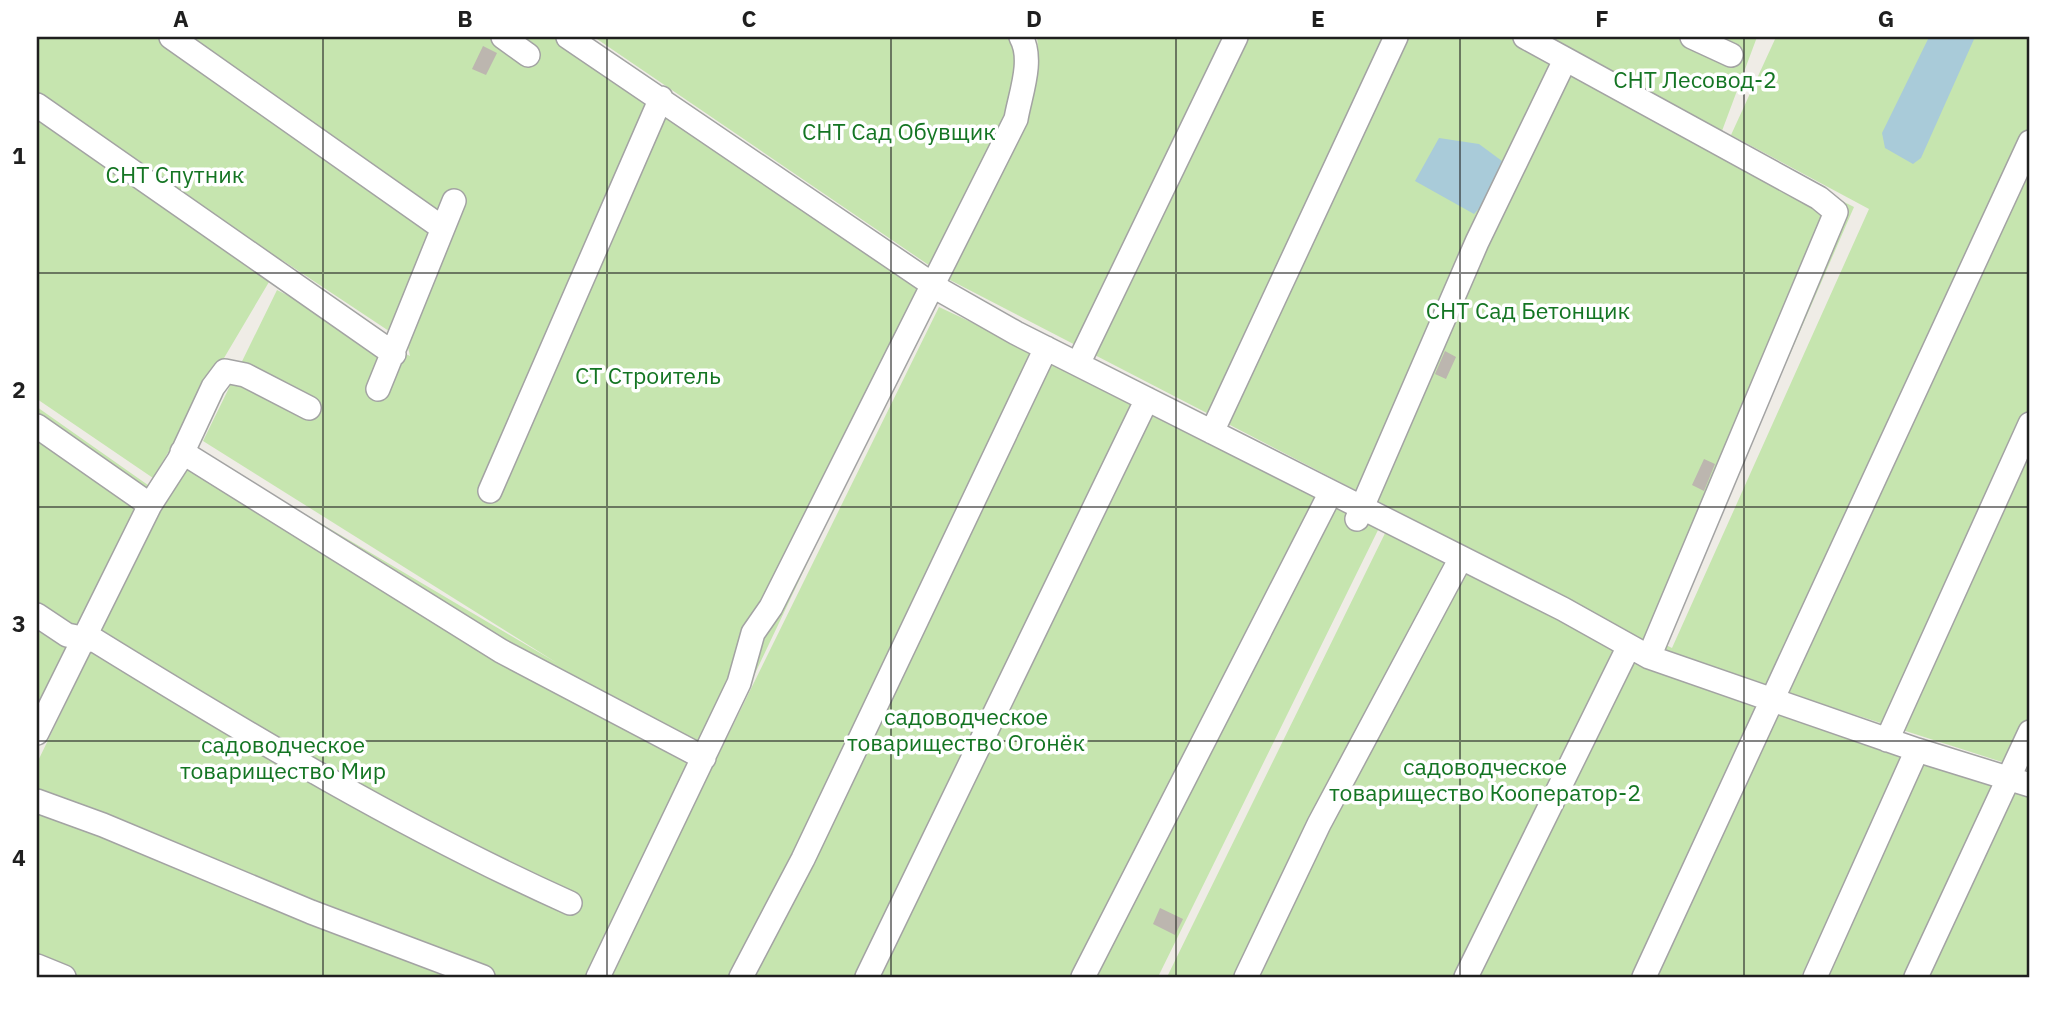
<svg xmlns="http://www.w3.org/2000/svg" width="2067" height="1014" font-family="'IBM Plex Sans',sans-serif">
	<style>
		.grass { fill: #c6e5af }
		.water { fill: #a9cbd9 }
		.building { fill: #bcb6af }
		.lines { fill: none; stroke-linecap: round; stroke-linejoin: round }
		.minor-casing { stroke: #a3a3a3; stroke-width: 26 }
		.minor { stroke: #fff; stroke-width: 23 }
		.grid { fill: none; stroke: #1f1f1f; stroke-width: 2; stroke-opacity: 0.55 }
		.labels { text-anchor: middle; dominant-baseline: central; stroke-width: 7; stroke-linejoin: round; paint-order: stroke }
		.park-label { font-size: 23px; fill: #147523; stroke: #fff }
		.neatline { fill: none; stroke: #1f1f1f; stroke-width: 2.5 }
		.grid-label { font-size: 23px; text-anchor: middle; font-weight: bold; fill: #1f1f1f }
	</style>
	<rect width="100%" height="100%" fill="#efece6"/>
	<path class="grass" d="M37 37H561L936 292 714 760 590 977H37V763L190 446 557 663 203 441 277 290 410 356 407 343 282 260 153 478 37 399Z
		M594 37H1011L1021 58 1015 109 936 270Z
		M1037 37H1757L1719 139 1854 207 1664 644 1672 648 1869 209 1731 135 1776 37H2030V771L1725 673 1903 757 1801 977H1167L1393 517 1533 582 948 279C978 218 1046 104 1037 37Z
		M939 307 1319 486 1380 526 1158 977H609Z
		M37 407 155 490 37 750Z
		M1921 761 2030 791V977H1820Z"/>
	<path class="water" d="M1929 37H1975L1921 158 1913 164 1885 148 1882 133Z
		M1439 138 1479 144 1502 161 1484 203 1474 214 1415 181Z"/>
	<path class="building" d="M483 46 497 53 486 75 472 69Z
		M1445 351 1456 357 1446 379 1435 374Z
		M1704 459 1715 464 1704 491 1692 485Z
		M1160 908 1183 919 1175 935 1153 924Z"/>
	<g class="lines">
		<defs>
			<path id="minor" d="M171 37 441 227
				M503 37 528 55
				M568 37 942 291 1016 333 1563 609 1649 657 1917 750 2030 785
				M1525 37 1819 198 1836 212 1649 657
				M1692 37 1731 55
				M37 105 394 354
				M1078 364 1236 37
				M378 389 454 201
				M37 426 150 505
				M1212 432 1396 37
				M182 452 501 651 704 758
				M490 491 661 98
				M1357 519 1477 242 1565 60
				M37 615 67 635 96 641C250 736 405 829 570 903
				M37 733 150 505 179 460 213 387 225 371 245 375 309 408
				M1887 740 2030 424
				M37 801 103 825 311 912 483 977
				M37 966 64 977
				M598 977 739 683 753 633 771 607 1016 119C1020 95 1034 60 1021 37
				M741 977 803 859 1046 348
				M867 977 1147 399
				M1083 977 1331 492
				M1246 977 1319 824 1461 558
				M1466 977 1629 646
				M1644 977 2030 142
				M1815 977 1917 750
				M1916 977 2030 732"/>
		</defs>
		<use href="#minor" class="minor-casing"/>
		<use href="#minor" class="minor"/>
	</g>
	<path class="grid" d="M323 37V977M607 37V977M891 37V977M1176 37V977M1460 37V977M1744 37V977M37 273H2030M37 507H2030M37 741H2030"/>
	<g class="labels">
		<g class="park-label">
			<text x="1695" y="79">СНТ Лесовод-2</text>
			<text x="899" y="131">СНТ Сад Обувщик</text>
			<text x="175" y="174">СНТ Спутник</text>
			<text x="1528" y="310">СНТ Сад Бетонщик</text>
			<text x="648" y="375">СТ Строитель</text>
			<text x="966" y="716">садоводческое<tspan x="966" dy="26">товарищество Огонёк</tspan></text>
			<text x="283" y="744">садоводческое<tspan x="283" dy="26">товарищество Мир</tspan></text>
			<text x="1485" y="766">садоводческое<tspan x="1485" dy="26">товарищество Кооператор-2</tspan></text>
		</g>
	</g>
	<rect width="2067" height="1014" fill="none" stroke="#ffffff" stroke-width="77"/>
	<rect x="38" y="38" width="1990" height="938" class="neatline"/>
	<g class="grid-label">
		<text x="181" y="27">A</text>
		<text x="465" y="27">B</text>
		<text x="749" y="27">C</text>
		<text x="1034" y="27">D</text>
		<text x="1318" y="27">E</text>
		<text x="1602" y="27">F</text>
		<text x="1886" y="27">G</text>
		<text x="19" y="164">1</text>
		<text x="19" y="398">2</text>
		<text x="19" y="632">3</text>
		<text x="19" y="866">4</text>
	</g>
</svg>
